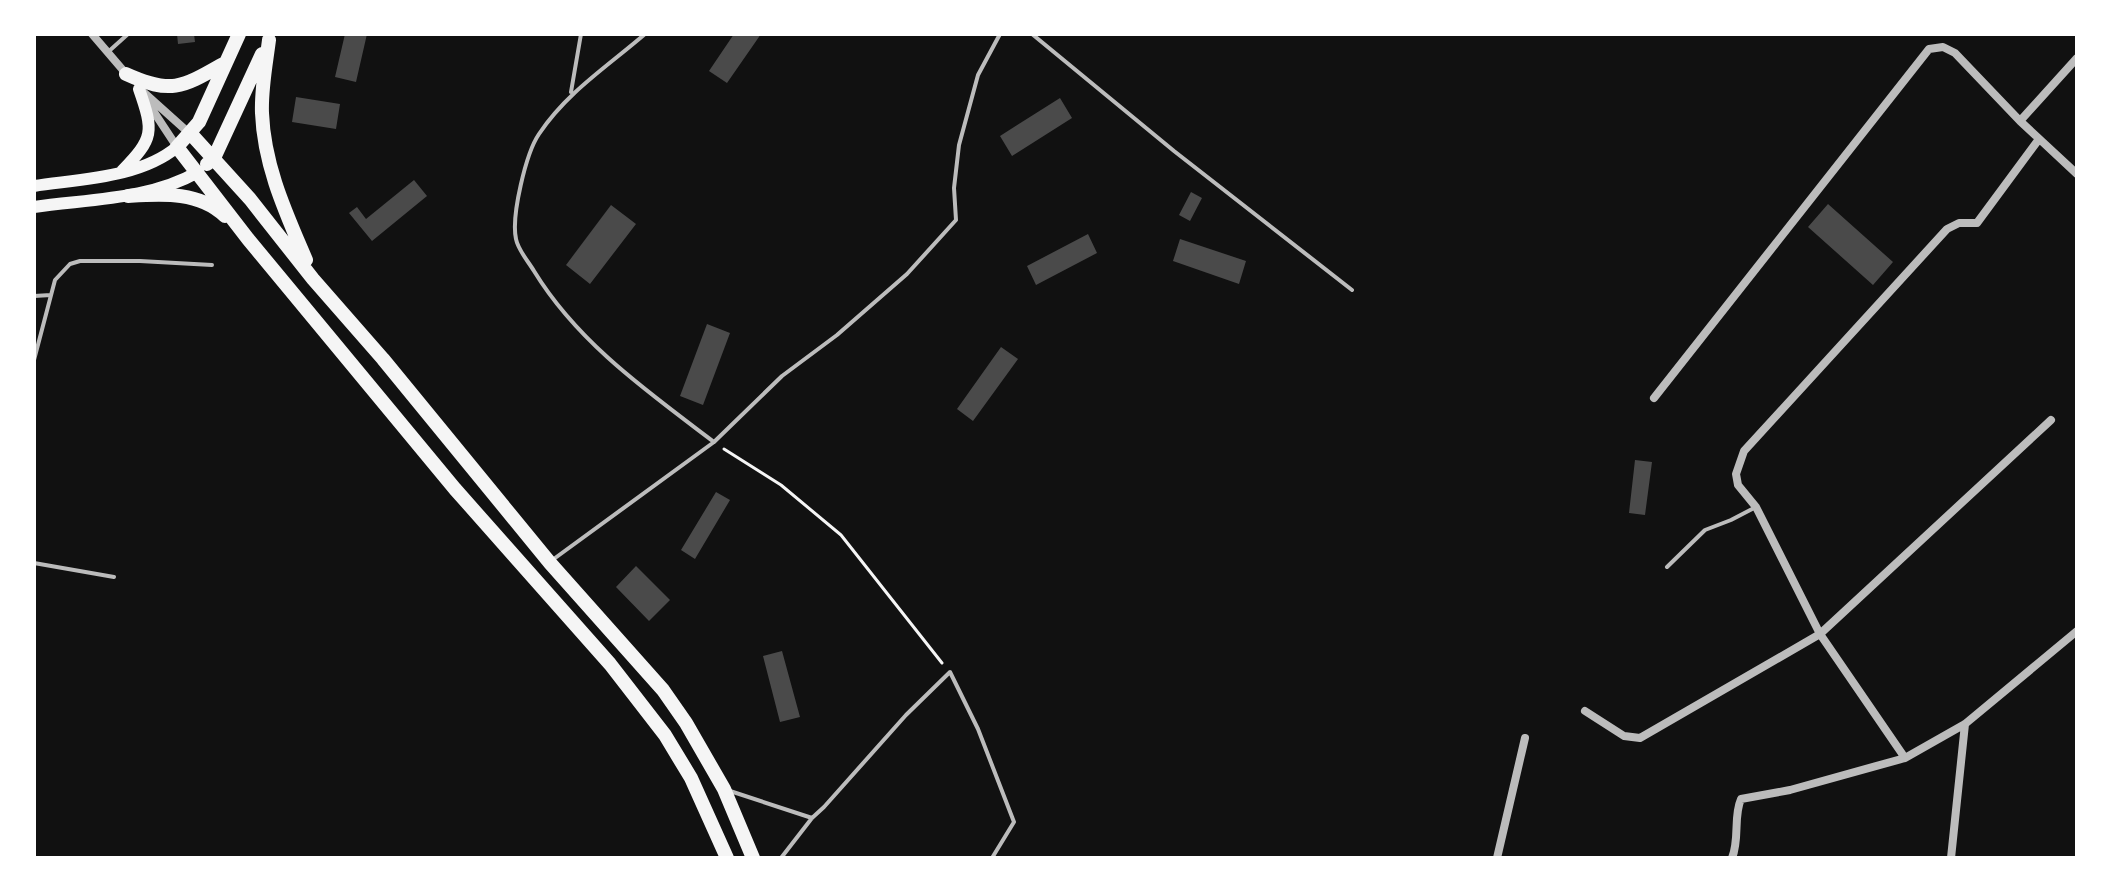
<svg xmlns="http://www.w3.org/2000/svg" width="2111" height="892" font-family="Figtree,sans-serif">
	<style>
		.building { fill: #4a4a4a }
		.lines { fill: none; stroke-linecap: round; stroke-linejoin: round }
		.path { stroke: #f5f5f5; stroke-width: 3 }
		.service { stroke: #bcbcbc; stroke-width: 4 }
		.minor { stroke: #bcbcbc; stroke-width: 8 }
		.secondary { stroke: #f5f5f5; stroke-width: 12 }
		.primary { stroke: #f5f5f5; stroke-width: 14 }
	</style>
	<rect width="100%" height="100%" fill="#111"/>
	<path class="building" d="M177 34H194L195 42 178 44Z
		M345 34H367L356 82 335 77Z
		M734 34H761L727 83 709 71Z
		M296 97 340 104 336 129 292 122Z
		M1060 98 1072 118 1012 156 1000 136Z
		M414 180 427 196 372 241 349 213 357 207 366 219Z
		M1191 192 1202 198 1190 221 1179 215Z
		M1828 204 1893 262 1873 285 1808 227Z
		M611 205 636 224 590 284 566 265Z
		M1088 234 1097 253 1036 285 1027 266Z
		M1180 239 1246 261 1239 284 1173 261Z
		M707 324 730 333 703 405 680 396Z
		M1001 347 1018 359 973 421 957 409Z
		M1635 460 1652 462 1645 515 1629 513Z
		M716 492 730 500 695 559 681 550Z
		M636 566 670 600 649 621 616 587Z
		M782 651 800 717 780 722 763 656Z"/>
	<g class="lines">
		<path class="path" d="M724 449 781 485 841 535 942 663"/>
		<path class="service" d="M645 34C608 66 567 92 539 134 526 153 511 216 516 239 518 250 528 261 534 271 578 343 648 392 714 442
			M1032 34 1174 151 1352 290
			M108 52 128 34
			M571 92 581 34
			M34 296 51 295
			M34 360 55 280 70 264 80 261H140L212 265
			M551 561 714 442 782 376 837 335 907 274 956 220 954 188 959 145 978 75 1000 34
			M34 563 114 577
			M1667 567 1705 530 1731 520 1756 507
			M730 791 812 818
			M781 858 812 818 824 807 906 715 950 672 978 729 1014 822 992 858"/>
		<path class="minor" d="M92 34 128 76
			M140 89 189 133
			M146 100 177 147
			M2020 121 2077 58
			M1654 398 1929 49 1943 47 1955 53 2020 121 2077 174
			M1585 711 1624 736 1640 738 1820 634 2051 420
			M1905 758 1820 634 1756 507 1738 485 1736 474 1744 451 1947 229 1959 223H1977L2039 139
			M1497 858 1525 738
			M1732 858C1740 838 1733 817 1741 799L1790 790 1905 758 1965 724 2077 631
			M1951 858 1965 724"/>
		<path class="secondary" d="M122 171C154 138 154 132 139 89
			M34 186C80 179 140 178 177 147
			M34 207C89 199 149 200 198 172"/>
		<path class="primary" d="M239 34 199 122 177 147 248 239 455 489 610 664 665 735 691 778 727 858
			M269 40C266 64 261 89 262 113 264 166 286 213 306 260
			M126 74C172 95 183 87 225 63
			M191 134 250 199 313 279 383 359 550 563 663 690 686 723 724 789 753 858
			M207 164 214 158 262 54
			M128 196C162 194 199 191 225 216"/>
	</g>
	<rect width="2111" height="892" fill="none" stroke="#ffffff" stroke-width="72"/>
</svg>
